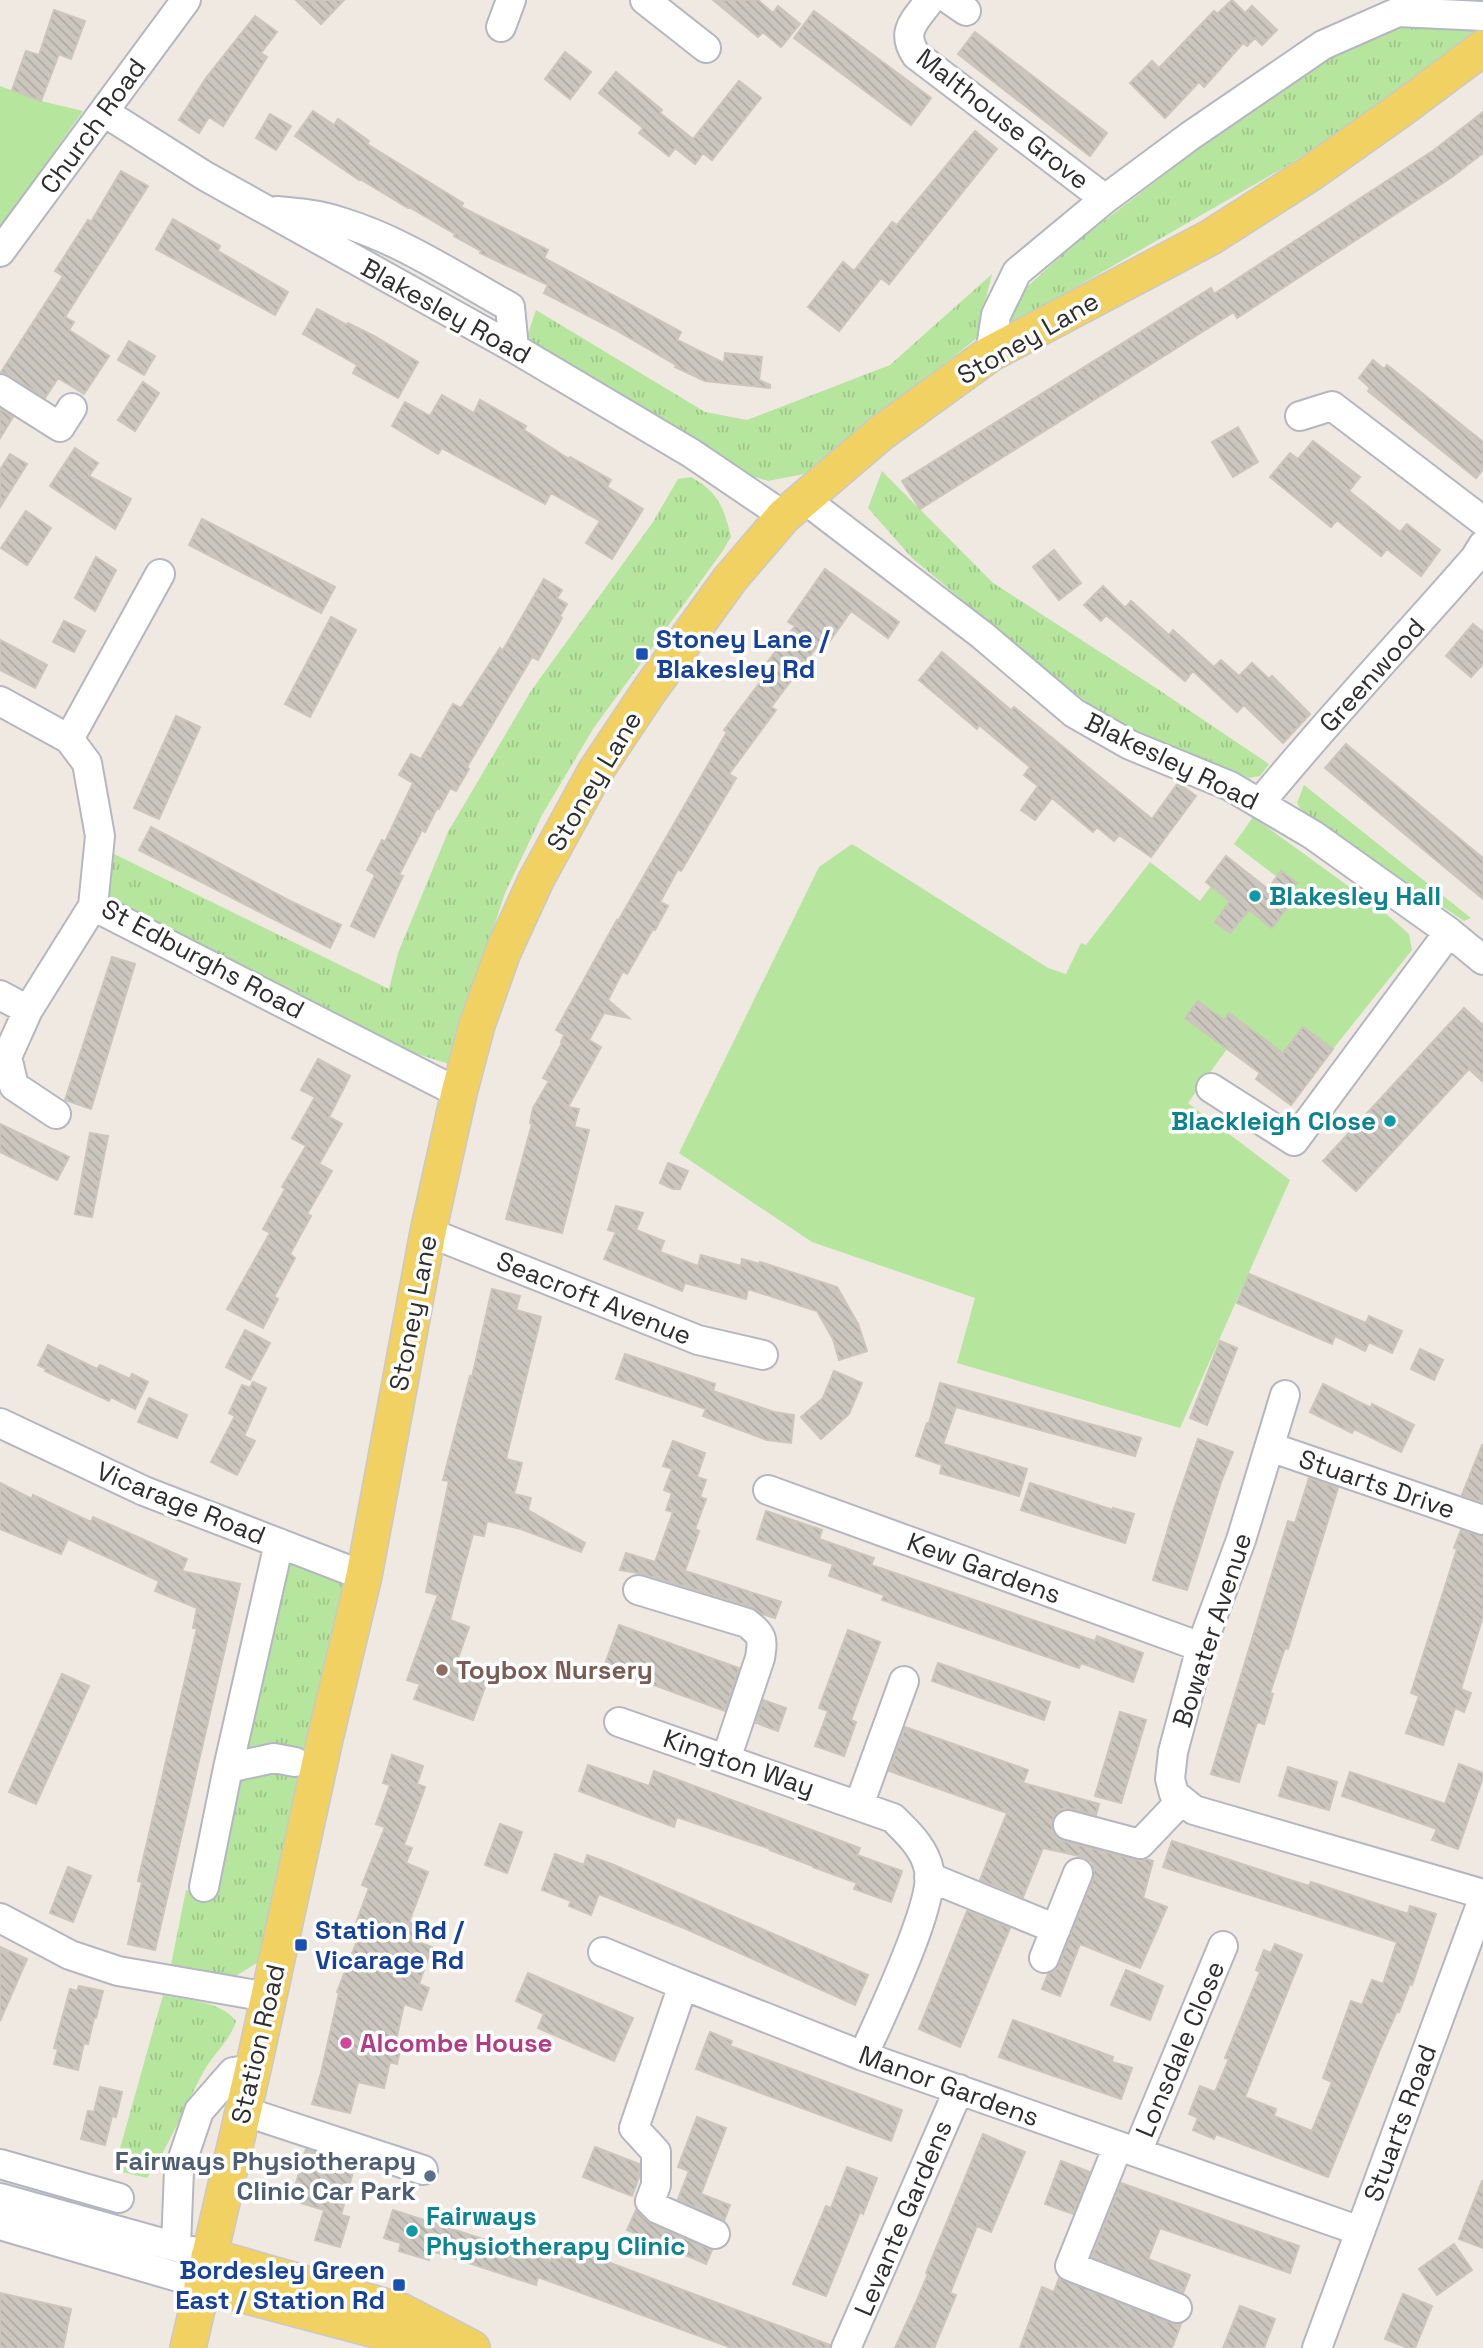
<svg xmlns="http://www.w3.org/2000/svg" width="1483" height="2348" font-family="'Space Grotesk',sans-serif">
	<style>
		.grass { fill: url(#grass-tufts) }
		.park { fill: #b6e59e }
		.building { fill: url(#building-back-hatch); stroke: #cbc5ba; stroke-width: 2 }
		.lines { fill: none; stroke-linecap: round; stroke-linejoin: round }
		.minor-casing { stroke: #b4b7c1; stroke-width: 32 }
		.major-casing { stroke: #c9c9c9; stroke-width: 38 }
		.minor { stroke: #fff; stroke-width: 28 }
		.major { stroke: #f2d163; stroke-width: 35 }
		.transit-dot { fill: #1a4fb4; stroke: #fff; stroke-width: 2.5 }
		.culture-dot { fill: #0f9aa8; stroke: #fff; stroke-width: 2.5 }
		.education-dot { fill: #8d6e63; stroke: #fff; stroke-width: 2.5 }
		.hotel-dot { fill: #d1479c; stroke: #fff; stroke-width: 2.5 }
		.service-dot { fill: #5c6f8a; stroke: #fff; stroke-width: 2.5 }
		.labels { text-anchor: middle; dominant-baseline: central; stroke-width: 7; stroke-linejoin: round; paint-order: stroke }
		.street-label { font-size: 26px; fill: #2e2e2e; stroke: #fff }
		.transit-label { font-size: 26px; font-weight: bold; fill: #164399; stroke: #fff; text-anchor: start }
		.culture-label { font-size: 26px; font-weight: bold; fill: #0d838f; stroke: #fff; text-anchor: start }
		.education-label { font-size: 26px; font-weight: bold; fill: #785e54; stroke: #fff; text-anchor: start }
		.hotel-label { font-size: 26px; font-weight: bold; fill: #b23c85; stroke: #fff; text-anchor: start }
		.service-label { font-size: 26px; font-weight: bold; fill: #4e5e75; stroke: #fff; text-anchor: end }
	</style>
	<defs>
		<pattern id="grass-tufts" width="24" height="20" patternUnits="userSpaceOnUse" patternTransform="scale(1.75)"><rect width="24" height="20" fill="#b6e59e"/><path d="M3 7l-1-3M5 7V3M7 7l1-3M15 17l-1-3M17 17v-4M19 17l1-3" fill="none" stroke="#9dc588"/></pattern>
		<pattern id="building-back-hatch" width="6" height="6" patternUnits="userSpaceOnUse" patternTransform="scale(1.75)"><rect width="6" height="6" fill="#cbc7bf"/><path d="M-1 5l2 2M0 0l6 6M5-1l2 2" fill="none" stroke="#afaba4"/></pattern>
	</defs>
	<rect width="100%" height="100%" fill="#efe9e1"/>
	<path class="grass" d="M1405 25H1483V31L1425 76 1285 167 1001 330 1009 303 1078 241 1212 138 1338 53Z
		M992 274 976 339 804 474 768 481 749 475 532 344 528 334 536 310 705 412 747 420 890 365Z
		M882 471 993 583 1156 688 1269 764 1260 776 1249 778 1129 733 1076 694 912 558 868 508Z
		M691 477C718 492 724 507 731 537L722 552 593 729 542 815 505 893 449 1064 398 1048 104 900 108 851 389 989 398 953 448 832 531 691 653 522 678 479Z
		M1304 785 1471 918 1464 921 1303 813 1297 803Z
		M284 1557 345 1579 260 1961 234 1977 171 1965 186 1890 215 1893Z
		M163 1995C186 2000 221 2001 236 2021 230 2041 213 2054 204 2071 184 2107 170 2145 147 2178L114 2170Z"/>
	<path class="park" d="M0 86 41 101 83 111 0 228Z
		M1253 817 1384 912 1409 934 1412 950 1333 1049 1283 1053 1224 1020 1198 1001 1186 1018 1227 1049 1188 1103 1290 1180 1180 1428 957 1363 975 1298 812 1242 679 1153 819 867 852 844 1048 968 1066 974 1081 943 1086 945 1150 862 1200 901 1211 886 1230 901 1215 921 1230 933 1249 910 1272 928 1287 909 1281 904 1297 883 1281 871 1277 877 1234 844Z"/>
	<path class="building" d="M296 0H344L321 24Z
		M713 0H758L773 13 778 6 800 24 781 47 763 32 758 37Z
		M1232 0 1245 13 1252 6 1277 30 1262 45 1255 38 1247 46 1243 43 1204 87 1199 82 1165 118 1130 83 1152 61 1159 68 1214 11 1217 14Z
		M54 10 85 21 71 59 59 54 41 101 12 90 26 51 39 55Z
		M814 11 931 98 911 125 794 38Z
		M255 16 277 32 261 53 267 57 223 126 209 117 199 133 179 120 206 78Z
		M975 32 1107 133 1090 156 958 54Z
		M565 52 591 72 570 99 545 79Z
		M616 72 662 110 660 113 693 139 739 81 761 98 712 160 703 153 695 164 675 148 669 156 639 133 643 128 599 93Z
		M313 111 334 125 338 119 369 141 367 144 463 203 461 207 548 250 544 258 681 332 677 340 724 363 725 353 762 357 759 380 770 385V388L705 381 675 367 676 365 614 329 544 293 548 285 480 253 481 251 454 236 455 234 409 207 408 208 360 179 359 180 295 136Z
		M1483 112V153L1452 177 1237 318 1234 312 920 509 902 481 1211 288 1214 294 1434 150Z
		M270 114 291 126 276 150 256 138Z
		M975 131 997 149 889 284 881 278 839 331 808 307 843 262 854 271 892 222 897 225Z
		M121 171 148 186 65 317 74 322 69 330 109 356 84 394 58 378 45 398 9 375 1 372 63 276 55 271 88 220 91 222Z
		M173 219 220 246 218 251 288 292 275 315 156 249Z
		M317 309 347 325 348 323 374 336 418 362 398 398 353 373 357 365 303 334Z
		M129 341 155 356 144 375 118 360Z
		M1373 360 1384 369 1387 365 1483 442V469L1476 478 1368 391 1370 388 1359 378Z
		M143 382 159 393 135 431 118 420Z
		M442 395 474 413 480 400 526 426 524 430 569 459 570 457 611 480 607 487 643 509 612 559 586 543 600 521 551 493 545 504 442 448 438 454 392 426 405 402 430 416Z
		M0 409 13 417 0 438Z
		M1238 427 1258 462 1233 477 1212 442Z
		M1313 441 1360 477 1349 491 1400 532 1407 524 1440 550 1421 576 1387 549 1381 556 1337 520 1331 527 1270 477 1290 453 1298 459Z
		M75 448 98 463 89 476 131 499 115 529 50 486Z
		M10 454 27 464 0 507V470Z
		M26 511 51 528 27 565 1 548Z
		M202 519 335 587 321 613 189 545Z
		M1054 550 1081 583 1059 600 1033 567Z
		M96 557 116 570 95 611 75 598Z
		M825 569 899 622 888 638 851 611 825 648 819 644 771 707 776 710 729 774 736 778 681 871 678 869 660 902 668 906 655 930 653 929 627 974 623 971 608 1000 629 1018 604 1013 589 1040 601 1047 568 1107 579 1109 574 1127 589 1130 562 1233 506 1219 532 1124 530 1123 533 1108 549 1081 543 1078 562 1043 561 1042 564 1035 556 1030 617 920 618 921 727 732 724 730 761 681 756 677 795 626 788 622Z
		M544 579 562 590 557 598 567 604 560 616 562 618 538 660 532 657 467 767 469 769 456 791 450 788 439 809 437 808 425 832 422 830 399 875 403 876 374 937 351 926 375 875 367 870 382 840 385 842 413 783 399 775 411 754 421 759 453 704 461 708 500 648 503 650Z
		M1103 586 1125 608 1131 601 1169 635 1173 630 1214 667 1221 660 1239 676 1252 663 1269 679 1272 676 1310 714 1283 743 1244 705 1237 712 1193 671 1185 681 1106 615 1101 621 1084 605Z
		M331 617 356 630 310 717 285 704Z
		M64 621 85 631 74 652 53 642Z
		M1473 624 1483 632V664L1471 677 1446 656Z
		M0 640 47 665 35 688 0 670Z
		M942 652 1011 710 1014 707 1152 819 1178 783 1196 796 1151 857 1119 835 1114 841 1097 827 1093 832 1052 798 1035 820 1021 810 1038 786 1024 775 1030 767 979 725 977 729 919 680Z
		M176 716 200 727 159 819 134 808Z
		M1346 744 1483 858V899L1325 768Z
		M151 827 290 901 341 925 330 948 139 850Z
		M1226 856 1268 889 1281 871 1297 883 1281 904 1287 908 1272 928 1249 910 1230 933 1215 922 1230 901 1206 882Z
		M112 957 135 964 91 1109 65 1100Z
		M1198 1001 1224 1020 1229 1013 1283 1053 1303 1027 1333 1049 1291 1105 1256 1079 1260 1073 1185 1018Z
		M1464 1008 1483 1025V1082L1469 1069 1356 1191 1323 1161Z
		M318 1059 350 1076 329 1117 342 1124 319 1164 332 1171 307 1214 311 1216 290 1254 295 1258 274 1297 278 1299 263 1328 227 1309 270 1233 263 1229 285 1189 282 1187 306 1146 292 1138 315 1097 301 1090Z
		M0 1124 69 1157 57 1180 0 1152Z
		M90 1133 108 1136 92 1217 75 1214Z
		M668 1163 688 1171 680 1189H673L660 1183Z
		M616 1206 643 1213 636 1230 664 1241 660 1252 698 1266 701 1255 741 1266 742 1259 760 1264V1262L837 1287 858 1324 867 1351 839 1360 833 1339 817 1311 748 1289 746 1299 685 1283 682 1291 604 1259 616 1232 608 1230Z
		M1249 1274 1366 1323 1369 1316 1402 1331 1392 1353 1369 1342 1365 1351 1335 1336 1332 1344 1237 1303Z
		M492 1289 520 1296 516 1310 541 1317 506 1459 522 1463 514 1494 531 1498 528 1510 585 1543 581 1552 521 1529 487 1521 484 1536 473 1534 450 1620 469 1627 456 1664 489 1676 473 1720 414 1699 420 1684 407 1680 438 1595 426 1592 449 1481 443 1480 470 1376 472 1377Z
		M245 1330 270 1343 250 1380 226 1367Z
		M1220 1341 1237 1348 1207 1425 1190 1418Z
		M48 1345 97 1369 100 1365 130 1379 132 1374 148 1382 135 1409 111 1397 109 1401 45 1371 46 1369 38 1365Z
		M1420 1349 1443 1360 1434 1380 1411 1369Z
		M625 1354 715 1384 713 1391 774 1412 794 1415 791 1443 767 1440 703 1416 706 1409 616 1379Z
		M834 1371 862 1383 849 1414 821 1439 801 1417 823 1398Z
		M253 1382 266 1388 244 1436 255 1441 237 1475 211 1462 235 1416 229 1413 242 1385 250 1388Z
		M940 1383 1141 1438 1135 1456 956 1407 943 1444 1027 1469 1019 1496 940 1473 942 1465 916 1456 927 1423H929Z
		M1323 1384 1371 1408 1372 1404 1414 1425 1401 1452 1354 1429 1352 1433 1310 1412Z
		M149 1398 187 1415 177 1438 138 1422Z
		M1198 1439 1233 1452 1221 1482 1187 1590 1153 1580 1173 1512Z
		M673 1441 705 1453 697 1477 706 1480 700 1497 706 1499 695 1529 699 1531 685 1571 781 1602 775 1618 762 1614 752 1607 643 1574 620 1570 626 1553 655 1562 673 1512 666 1510 672 1493 664 1490 672 1469 663 1466Z
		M1482 1445H1483V1502L1462 1495Z
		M1309 1478 1338 1488 1288 1649 1285 1648 1270 1693 1273 1694 1264 1724 1257 1722 1239 1782 1211 1774 1288 1521 1295 1523Z
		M0 1483 32 1499 33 1495 91 1522 93 1517 187 1559 182 1571 240 1584 155 1950 128 1944 142 1882 138 1881 197 1628H193L197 1608 155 1591 159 1581 68 1539 61 1554 0 1529Z
		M1030 1483 1113 1510V1508L1134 1514 1125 1543 1021 1510Z
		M766 1511 822 1530 819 1539 874 1558 871 1565 1095 1641 1097 1636 1143 1653 1133 1682 1081 1663 1079 1668 882 1600 884 1595 829 1576 833 1564 757 1539Z
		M1461 1530 1483 1536V1616L1461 1689 1471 1693 1464 1712 1455 1708 1443 1745 1406 1733 1419 1696 1411 1693 1457 1549 1454 1548Z
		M619 1625 739 1668 725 1711 604 1667Z
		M848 1630 880 1642 851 1720 856 1722 844 1756 815 1746 828 1711 819 1708Z
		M938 1663 1050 1702 1044 1720 932 1681Z
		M62 1674 89 1686 36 1804 9 1792Z
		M763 1700 786 1708 778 1731 756 1723Z
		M1120 1712 1146 1720 1121 1803 1095 1796Z
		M905 1727 1028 1770 1023 1783 1099 1804 1096 1815 1072 1809H1063L1057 1813 1052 1820V1829L1056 1836 1064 1841 1136 1860 1146 1859 1153 1861 1143 1898 1167 1907 1140 1968 1080 1944 1060 1996 1042 1989 1048 1974 1055 1971 1059 1964 1093 1879 1094 1871 1092 1862 1084 1857 1043 1848 1023 1897 980 1880 1007 1813 889 1771Z
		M392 1755 423 1766 417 1784 425 1787 404 1845 412 1848 406 1863 428 1872 409 1922 418 1925 413 1940 432 1947 419 1984 429 1988 421 2010 404 2004 395 2045 401 2046 397 2064 390 2062 384 2088 358 2082 350 2113 312 2104 321 2073 339 1993 337 1992 357 1941 350 1939 369 1888 362 1885 385 1827 376 1824 390 1785 383 1783Z
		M1459 1764 1483 1773V1777L1458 1849 1432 1840 1437 1829 1342 1796 1350 1772 1445 1804Z
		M588 1765 649 1786 654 1771 860 1848 857 1855 902 1871 891 1902 854 1889 857 1883 813 1867V1866L770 1850 771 1849 677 1817 674 1827 579 1791Z
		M1288 1767 1337 1782 1329 1810 1279 1796Z
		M500 1824 522 1832 507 1873 485 1865Z
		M1172 1841 1309 1886 1311 1882 1408 1914 1410 1906 1436 1914 1412 1985 1410 1984 1399 2012 1397 2011 1379 2052 1328 2177 1216 2134 1214 2139 1193 2130 1198 2118 1189 2114 1200 2086 1215 2092 1229 2059 1225 2058 1260 1972 1256 1970 1264 1950 1271 1953 1275 1944 1302 1955 1245 2097 1276 2109 1274 2116 1312 2131 1332 2082 1323 2078 1351 2001 1362 2005 1372 1980 1383 1984 1397 1942 1163 1867Z
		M555 1854 584 1865 587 1855 614 1865 868 1975 855 2005 684 1928 599 1894 591 1915 569 1906 571 1901 542 1890Z
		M68 1867 91 1876 73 1922 50 1913Z
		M967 1911 1010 1928 960 2047 919 2029Z
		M0 1947 27 1959 0 2021Z
		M1126 1970 1163 1986 1150 2020 1111 2005Z
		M528 1973 633 2018 614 2061 538 2028 544 2014 516 2001Z
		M79 1986 103 1991 96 2018H94L88 2044 84 2043 78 2070 54 2064 58 2049 54 2048 70 1989 77 1991Z
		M1013 2020 1113 2057 1112 2062 1132 2068 1121 2099 999 2057Z
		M710 2032 732 2041 730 2046 902 2110 891 2141 696 2069Z
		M100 2087 122 2092 116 2117 112 2116 105 2145 81 2139 88 2111 94 2112Z
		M697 2117 726 2128 701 2194 730 2205 724 2221 678 2199 689 2171 678 2167Z
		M983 2134 1025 2152 991 2232 977 2226 950 2293 956 2295 934 2348H895L917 2300 928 2274 926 2273Z
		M595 2147 639 2164V2177L632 2196 583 2177Z
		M306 2149 355 2165 341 2215 349 2217 340 2247 315 2240 324 2210 291 2200Z
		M1061 2161 1090 2172 1073 2214 1045 2204Z
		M847 2167 877 2178 863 2214 860 2212 826 2296 793 2284 826 2206 831 2208Z
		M1482 2181H1483V2248L1459 2239Z
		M1121 2183 1299 2246 1290 2273 1160 2228 1148 2259 1190 2275 1183 2293 1092 2257Z
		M393 2210 551 2261 557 2243 830 2345V2348H732L538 2277 536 2285 432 2251 429 2260 399 2251 401 2243 384 2238Z
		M636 2210 651 2224 712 2250 706 2264 627 2230Z
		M1454 2244 1472 2270 1437 2295 1419 2269Z
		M1059 2278 1171 2323 1181 2324 1172 2348H1020L1042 2287 1054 2292Z
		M0 2293 71 2309 63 2348H0Z
		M1403 2294 1432 2306 1415 2348H1408L1385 2339Z
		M1240 2306 1275 2319 1264 2348H1223Z"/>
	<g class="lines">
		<defs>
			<path id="minor" d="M645 0 706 48
				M930 0C915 21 900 31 916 55L1105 199
				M950 0 966 11
				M501 27 511 0
				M104 112 205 176 514 348 691 453 784 516
				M277 211C299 213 321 215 341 222 401 240 456 277 510 307L514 348
				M0 252 186 0
				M990 354 996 315 1017 272 1105 199 1190 136 1323 45 1398 12 1483 16
				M0 389 60 427 72 408
				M1300 416 1332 406 1483 521
				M803 498 982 635 1074 713 1130 745 1230 786 1313 835 1449 932 1483 960
				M0 701 69 739 87 763 100 836 93 906 459 1093
				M69 739 160 574
				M1260 803C1328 719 1404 640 1475 558L1483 545
				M0 995 28 1010 93 906
				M28 1010 7 1057 14 1086 56 1114
				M1211 1088 1294 1141 1449 932
				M428 1232 698 1340 763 1355
				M1285 1395 1241 1540 1201 1647 1173 1752 1170 1779 1174 1794 1194 1810 1483 1894
				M0 1423 144 1491 364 1576
				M1270 1447 1483 1520
				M768 1490 1201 1647
				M638 1590 747 1623C763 1636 763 1638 760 1658L726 1759
				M619 1722 893 1818C907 1832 925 1848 929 1870 936 1903 879 2020 863 2056
				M228 1768 274 1758 295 1762
				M859 1805 904 1681
				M1068 1825 1140 1844 1181 1801
				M929 1877 1056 1929
				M204 1887 228 1768 279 1543
				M0 1918 70 1955 118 1971 268 1997
				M603 1952 683 1985
				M1044 1958 1078 1873
				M243 2111 423 2170
				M1118 2146 1070 2266 1177 2308
				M1137 2152 1223 1946
				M0 2164 119 2198
				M0 2198 209 2256
				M0 2225 202 2284
				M715 2234 658 2209 650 2201 656 2185V2152L634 2128 683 1985 863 2056 1360 2231
				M176 2246 179 2170 199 2111 233 2072 253 2069
				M846 2348 959 2089
				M1317 2348 1483 1899"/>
			<path id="major" d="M209 2256 401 2311 472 2348
				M202 2284 436 2346
				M188 2348 253 2069 325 1739 364 1576 428 1232 459 1093 477 1025 503 952 536 880 595 772 649 691 730 579 784 516 881 433 990 354 1211 237 1311 173 1400 110 1483 48"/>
		</defs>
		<use href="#minor" class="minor-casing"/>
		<use href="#major" class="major-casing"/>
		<use href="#minor" class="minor"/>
		<use href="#major" class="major"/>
	</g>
	<g class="transit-dot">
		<rect x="635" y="647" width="14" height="14" rx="3.5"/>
		<rect x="294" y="1938" width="14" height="14" rx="3.5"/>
		<rect x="392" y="2278" width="14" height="14" rx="3.5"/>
	</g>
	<g class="culture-dot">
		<circle cx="1255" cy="896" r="7"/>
		<circle cx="1390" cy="1121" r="7"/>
		<circle cx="412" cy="2231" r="7"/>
	</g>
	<circle class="education-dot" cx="442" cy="1670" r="7"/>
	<circle class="hotel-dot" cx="346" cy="2043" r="7"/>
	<circle class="service-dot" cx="430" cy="2176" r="7"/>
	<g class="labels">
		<g class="street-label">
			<text transform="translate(1003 119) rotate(38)">Malthouse Grove</text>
			<text transform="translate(93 126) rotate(-54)">Church Road</text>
			<text transform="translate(446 311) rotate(29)">Blakesley Road</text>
			<text transform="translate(1028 338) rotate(-30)">Stoney Lane</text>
			<text transform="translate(1372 675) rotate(-48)">Greenwood</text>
			<text transform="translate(1172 761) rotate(26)">Blakesley Road</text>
			<text transform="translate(594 781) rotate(-59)">Stoney Lane</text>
			<text transform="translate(203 959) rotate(28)">St Edburghs Road</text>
			<text transform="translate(594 1298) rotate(22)">Seacroft Avenue</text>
			<text transform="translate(413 1313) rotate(-79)">Stoney Lane</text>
			<text transform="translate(1377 1484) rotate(19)">Stuarts Drive</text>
			<text transform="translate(181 1503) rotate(22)">Vicarage Road</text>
			<text transform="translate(984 1568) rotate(20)">Kew Gardens</text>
			<text transform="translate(1212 1630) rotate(-72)">Bowater Avenue</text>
			<text transform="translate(739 1763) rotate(19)">Kington Way</text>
			<text transform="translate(258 2044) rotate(-77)">Station Road</text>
			<text transform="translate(1180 2049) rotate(-67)">Lonsdale Close</text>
			<text transform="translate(949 2086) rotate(20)">Manor Gardens</text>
			<text transform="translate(1400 2123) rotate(-70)">Stuarts Road</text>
			<text transform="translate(903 2218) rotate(-67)">Levante Gardens</text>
		</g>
		<g class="transit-label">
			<text x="656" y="639">Stoney Lane /<tspan x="656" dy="30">Blakesley Rd</tspan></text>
			<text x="315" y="1930">Station Rd /<tspan x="315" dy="30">Vicarage Rd</tspan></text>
			<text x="385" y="2270" text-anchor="end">Bordesley Green<tspan x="385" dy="30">East / Station Rd</tspan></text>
		</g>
		<g class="culture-label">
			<text x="1269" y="896">Blakesley Hall</text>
			<text x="1376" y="1121" text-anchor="end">Blackleigh Close</text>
			<text x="426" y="2216">Fairways<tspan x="426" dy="30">Physiotherapy Clinic</tspan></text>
		</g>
		<g class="education-label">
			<text x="456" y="1670">Toybox Nursery</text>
		</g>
		<g class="hotel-label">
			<text x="360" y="2043">Alcombe House</text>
		</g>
		<g class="service-label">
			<text x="416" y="2161">Fairways Physiotherapy<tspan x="416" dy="30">Clinic Car Park</tspan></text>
		</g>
	</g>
</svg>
